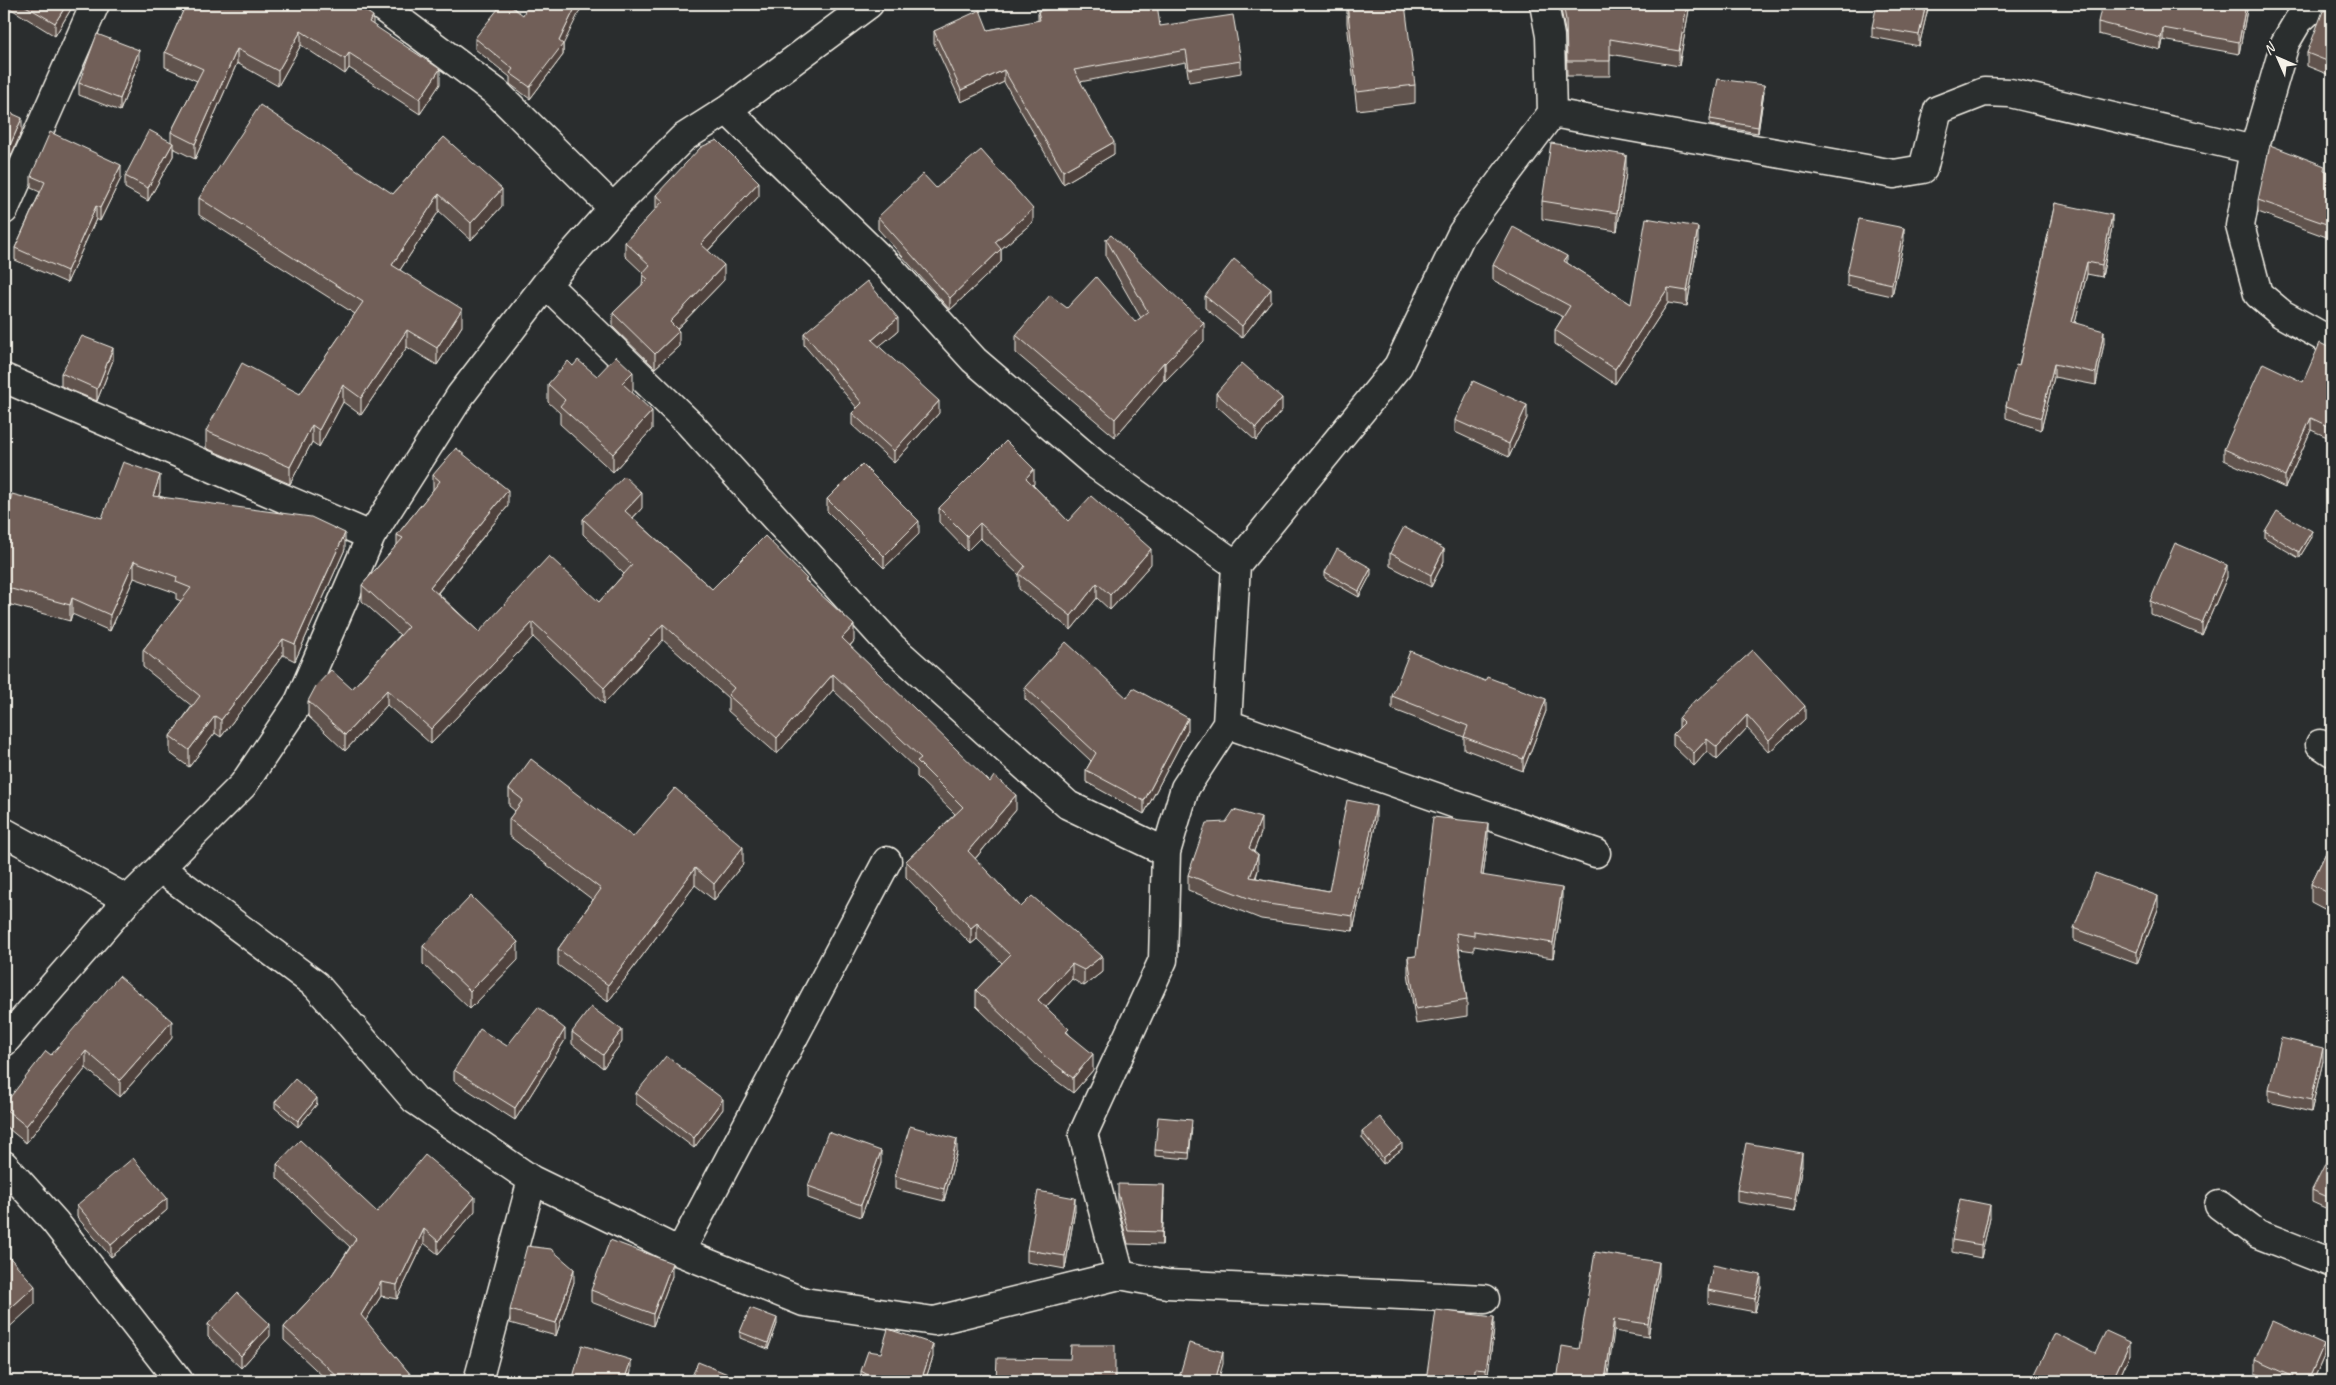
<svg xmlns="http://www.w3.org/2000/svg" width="2336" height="1385" font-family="Caveat,sans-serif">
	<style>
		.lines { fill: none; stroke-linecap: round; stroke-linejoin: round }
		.street-casing { stroke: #f4f1e8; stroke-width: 31 }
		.street { stroke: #2a2d2e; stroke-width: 28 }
		.wall { fill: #61524d; stroke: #f4f1e8 }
		.shaded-wall { fill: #4f423e; stroke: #f4f1e8 }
		.building { fill: #715f59; stroke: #f4f1e8 }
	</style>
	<rect width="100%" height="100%" fill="#2a2d2e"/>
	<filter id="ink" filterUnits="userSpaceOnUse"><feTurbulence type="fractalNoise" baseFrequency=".02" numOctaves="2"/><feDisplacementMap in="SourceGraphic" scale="10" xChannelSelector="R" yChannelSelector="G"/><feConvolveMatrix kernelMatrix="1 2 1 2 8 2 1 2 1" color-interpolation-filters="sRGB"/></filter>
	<g filter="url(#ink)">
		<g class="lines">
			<defs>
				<path id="street" d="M378 4 497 93 613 208
					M2332 6 2310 10 2298 21 2285 43 2254 150 2240 226 2258 294 2282 314 2332 342
					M727 110 890 268 974 360 1096 465 1236 565
					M1552 113 1894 174 1923 169 1938 110 1984 92 2010 93 2254 150
					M4 210 95 4
					M546 284 690 424 892 647 1068 805 1166 852
					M4 378 371 536
					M1227 724 1596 853
					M2320 744 2332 752
					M4 832 128 900
					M161 869 316 985 415 1100 532 1180 680 1252 804 1302 934 1321 1120 1275 1167 1284 1485 1299
					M4 1042 128 900 243 785 299 702 371 536 460 396 546 284 613 208 683 138 727 110 869 4
					M4 1165 55 1222 179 1381
					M2219 1205 2258 1234 2332 1263
					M680 1252 887 861
					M1120 1275 1083 1134 1163 960 1166 852 1185 788 1227 724 1236 565 1398 366 1462 233 1552 113 1550 36 1544 4
					M478 1381 532 1180"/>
			</defs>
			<use href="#street" class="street-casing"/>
			<use href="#street" class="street"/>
		</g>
		<path class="wall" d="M8 4H74L55 36 8 7Z
			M184 4H355L373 25 440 84 420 114 349 68 345 74 301 45 278 86 237 63 195 159 173 148V156L148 201 125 188V176L171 142V132L197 81 165 67V52L186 5Z
			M1347 4 1415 85V103L1357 110 1347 23Z
			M1560 4H1690L1679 66 1610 54V76H1567L1566 36Z
			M1929 4 1919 46 1872 37V27Z
			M2248 4 2239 54 2163 40 2161 50 2098 34V22Z
			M2332 9V76L2307 66V53Z
			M1038 11 1160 26 1241 61V73L1189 82 1186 62 1080 82 1114 154 1063 184 1004 82 961 102 934 43V31L988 30 1038 21Z
			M475 38 563 45V55L530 99 510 84V77L475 49Z
			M139 62 120 111 79 95V83Z
			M1764 92 1758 133 1710 125V119Z
			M444 137 502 206 471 240 439 211 400 270 462 326 437 365 407 347 361 415 343 402 319 447 312 442 290 484 206 448V431L300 394 355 314 199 215V198L393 194Z
			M1626 173 1617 231 1542 219V201Z
			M2332 173V239L2258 212V200Z
			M31 176 121 178 100 221 96 219 67 283 15 260V248L40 192 31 188Z
			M936 188 1033 222 1001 249V262L950 310 878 229V217Z
			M656 195 759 196 708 251 724 280 677 329 679 346 655 368 613 327V313L642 285 643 273 625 256V242L656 209Z
			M2055 203 2112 227 2102 277 2087 274 2075 322 2104 343 2096 385 2054 377 2041 430 2006 418V406L2019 366Z
			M1106 239 1204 341 1165 381 1164 380 1115 437 1016 353V335L1135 322 1141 318 1106 257Z
			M1904 240 1892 296 1847 286V274Z
			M1698 241 1687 306 1668 303 1615 384 1555 344V330L1563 317 1493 280V265L1567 263 1631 304Z
			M1205 296 1271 301 1242 338 1205 308Z
			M898 331 879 346 939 413 894 463 852 425V413L857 408 804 345V333Z
			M2332 349V439L2311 430 2285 488 2224 460V449L2303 382Z
			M113 360 97 401 61 386V373Z
			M573 366 597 376 633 390 632 392 652 429 613 472 560 424V413L548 402V384Z
			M1216 393 1282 410 1256 441 1216 405Z
			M1527 418 1509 457 1455 432V420Z
			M433 475 508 506 438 593 479 632 599 602 624 574 583 534V519L642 508 633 518 712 589 807 581 854 641 850 646 1016 810 975 859 1021 907 1102 972 1084 986 1072 979 1046 1007 1069 1034 1093 1070 1073 1093 1043 1071 976 1006V990L1002 963 977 939 971 944 906 877V861L955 814 917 777V770L833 690 777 754 728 711V698L663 640 604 704 533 637 431 744 387 705 345 751 308 716V701L352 689 400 635 362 601V585L397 545V535L433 490Z
			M1034 484 1033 485 1068 521 1151 564 1110 610 1097 598 1071 630 1019 589V575L980 538 967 551 939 522V508Z
			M160 492 159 496 345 549 295 661 283 655 221 737 215 733 189 767 170 753V736L192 706 143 667V650L181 601 176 599V593L134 578 110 631 72 614 70 621 4 603V522L102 518Z
			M827 499 919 534 884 568 827 511Z
			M2265 531 2312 537 2299 558 2265 538Z
			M1390 553 1444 561 1431 587 1390 566Z
			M1325 572 1371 574 1359 597 1325 578Z
			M2227 577 2202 635 2150 614V601Z
			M1025 687 1127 698 1188 730 1144 814 1086 782V770L1091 761 1025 699Z
			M1392 696 1546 711 1523 771 1464 749V737L1392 709Z
			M1697 701 1805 719 1769 752 1747 728 1717 760 1707 751 1694 766 1673 746V734L1679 728V718Z
			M509 789 633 837 743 864 714 900 695 885 608 1002 558 965V949L593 900 509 836V819L515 811 509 806Z
			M1376 821 1353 931 1261 919 1188 890V875L1261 833 1254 851 1258 870 1256 878 1329 891Z
			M1488 838 1483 876 1562 903 1553 958 1474 946V951L1459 949 1467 1000V1016L1416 1024 1408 973V957L1416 956Z
			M2332 840V913L2311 902V884Z
			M2158 909 2137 964 2074 941V928Z
			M423 946 518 960 470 1009 423 964Z
			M572 1032 622 1042 603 1068 572 1044Z
			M172 1038 120 1097 86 1068 26 1143 4 1125V1105L51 1055Z
			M565 1040 515 1120 454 1081V1070L507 1046Z
			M2323 1061 2311 1112 2269 1102V1090Z
			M636 1093 723 1109 694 1148 636 1104Z
			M275 1102 317 1104 298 1127 275 1108Z
			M1192 1127 1189 1159 1155 1156V1150Z
			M1362 1132 1402 1149 1383 1164 1362 1138Z
			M957 1151 944 1201 895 1189V1176Z
			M2332 1160V1211L2312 1202V1190Z
			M881 1163 861 1217 808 1198V1186Z
			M277 1164 377 1212 475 1211 438 1254 424 1243 397 1299 381 1296 365 1321 416 1381H328L284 1340V1327L332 1275 350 1247 277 1178Z
			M1802 1165 1794 1212 1737 1202V1190Z
			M1118 1193 1164 1198 1162 1245 1128 1244 1118 1205Z
			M77 1205 167 1210 111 1257 77 1217Z
			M1075 1210 1065 1269 1027 1262V1250Z
			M1990 1217 1981 1258 1952 1252V1240Z
			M1659 1275 1648 1337 1614 1331 1579 1349Z
			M672 1276 653 1326 591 1302V1290Z
			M574 1282 556 1336 510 1323V1310Z
			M1761 1287 1755 1312 1708 1303V1290Z
			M208 1324 270 1336 241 1368 208 1337Z
			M777 1324 768 1349 740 1338V1332Z
			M1494 1329 1487 1381 1475 1380 1426 1381Z
			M881 1353 933 1357 925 1381H861V1371Z
			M2095 1353 2130 1354 2118 1381H2034V1376Z
			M2324 1356 2313 1381H2274L2255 1373V1360Z"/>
		<path class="shaded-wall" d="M67 4H74L55 36V23Z
			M577 4H583L563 45V55L530 99V87L559 41Z
			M1687 4H1690L1679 66V51Z
			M1926 4H1929L1919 46V35Z
			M2246 4H2248L2239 54V42Z
			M373 16V30L369 22Z
			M2163 28V40L2161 50V38Z
			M301 31V45L278 86V71Z
			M237 49V63L195 159V144Z
			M139 50V62L120 111V99Z
			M349 53V68L345 74V59Z
			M440 69V84L420 114V99Z
			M1004 70V82L961 102V90Z
			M1764 85V92L1758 133V127Z
			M22 118V131L4 171V159Z
			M1114 142V154L1063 184V171Z
			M173 143V156L148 201V188Z
			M1626 155V173L1617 231V213Z
			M121 165V178L100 221V208Z
			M759 182V196L701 258V244Z
			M502 189V206L471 240V223Z
			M439 194V211L392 282V265Z
			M96 206V219L67 283V271Z
			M1033 209V222L995 254V242Z
			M2112 215V227L2102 277V265Z
			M1698 227V241L1687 306V291Z
			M1904 228V240L1892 296V284Z
			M1001 249V262L950 310V298Z
			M1567 256V270L1564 261Z
			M2087 262V274L2072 334V322Z
			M724 265V280L670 336V322Z
			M1668 288V303L1615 384V369Z
			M1271 289V301L1242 338V326Z
			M462 309V326L437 365V348Z
			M898 318V331L872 352V340Z
			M1204 323V341L1165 381V363Z
			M407 330V347L361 415V398Z
			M679 331V346L655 368V354Z
			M2104 331V343L2096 385V373Z
			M113 348V360L97 401V389Z
			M1164 362V380L1115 437V419Z
			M2054 364V377L2041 430V418Z
			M633 372V390L622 401V383Z
			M343 385V402L319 447V430Z
			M1282 398V410L1256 441V428Z
			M939 401V413L894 463V451Z
			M1527 405V418L1509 457V444Z
			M652 411V429L613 472V454Z
			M2311 418V430L2285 488V476Z
			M312 425V442L290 484V467Z
			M1034 469V484L1026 492V478Z
			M160 475V492L153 512V496Z
			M508 490V506L430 602V587Z
			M642 493V508L625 526V511Z
			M919 521V534L884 568V556Z
			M980 523V538L967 551V536Z
			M2312 531V537L2299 558V552Z
			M345 533V549L295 661V644Z
			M1151 549V564L1110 610V595Z
			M1444 549V561L1431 587V575Z
			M134 561V578L110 631V615Z
			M2227 565V577L2202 635V623Z
			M1371 568V574L1359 597V591Z
			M1097 583V598L1071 630V616Z
			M72 598V614L70 621V605Z
			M533 622V637L431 744V729Z
			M663 624V640L604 704V688Z
			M854 625V641L842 654V638Z
			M283 639V655L221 737V720Z
			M833 674V690L777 754V738Z
			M387 690V705L345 751V735Z
			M1546 699V711L1523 771V759Z
			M1805 706V719L1769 752V740Z
			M1747 715V728L1717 760V747Z
			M215 716V733L189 767V750Z
			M1188 718V730L1144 814V801Z
			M1707 739V751L1694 766V753Z
			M1016 795V810L968 867V851Z
			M1376 806V821L1353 931V916Z
			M1261 818V833L1249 863V848Z
			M1488 823V838L1481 891V875Z
			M743 847V864L714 900V884Z
			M1258 855V870L1250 892V877Z
			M695 868V885L608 1002V985Z
			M1562 888V903L1553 958V943Z
			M2158 896V909L2137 964V952Z
			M977 923V939L971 944V928Z
			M518 942V960L470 1009V991Z
			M1102 956V972L1084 986V970Z
			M1072 964V979L1038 1015V1000Z
			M172 1021V1038L120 1097V1080Z
			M565 1029V1040L515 1120V1108Z
			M622 1030V1042L603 1068V1055Z
			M2323 1048V1061L2311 1112V1100Z
			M86 1051V1068L26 1143V1126Z
			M1093 1054V1070L1073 1093V1078Z
			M317 1098V1104L298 1127V1121Z
			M723 1099V1109L694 1148V1138Z
			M957 1139V1151L944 1201V1189Z
			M1402 1143V1149L1383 1164V1158Z
			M881 1151V1163L861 1217V1205Z
			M1802 1153V1165L1794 1212V1200Z
			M1164 1185V1198L1162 1245V1232Z
			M475 1197V1211L438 1254V1241Z
			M167 1198V1210L111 1257V1245Z
			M1075 1198V1210L1065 1269V1256Z
			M1990 1205V1217L1981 1258V1245Z
			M424 1229V1243L397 1299V1285Z
			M1659 1262V1275L1648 1337V1324Z
			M672 1263V1276L653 1326V1314Z
			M574 1269V1282L556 1336V1323Z
			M1761 1275V1287L1755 1312V1299Z
			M381 1282V1296L361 1328V1315Z
			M35 1286V1304L4 1332V1314Z
			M1494 1317V1329L1487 1381 1486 1370Z
			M777 1318V1324L768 1349V1343Z
			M1614 1319V1331L1607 1381H1605Z
			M270 1324V1336L241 1368V1356Z
			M2130 1342V1354L2118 1381H2112Z
			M933 1344V1357L925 1381H921Z
			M2324 1344V1356L2313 1381H2308Z
			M1223 1352V1364L1218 1381H1215Z
			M631 1360V1372L628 1381H624Z"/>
		<path class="building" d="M22 4H67L55 23Z
			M186 4H355L373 16 369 22 440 69 420 99 349 53 345 59 301 31 278 71 237 49 195 144 171 132 203 69 165 52Z
			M502 4H508L523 15 528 4H577L559 41 563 44 530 87 510 73 513 69 475 38Z
			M1080 4H1157L1160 26 1233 15 1241 61 1189 69 1186 50 1074 70 1114 142 1063 171 1004 70 961 90 934 31 980 10 988 30 1040 20 1038 11Z
			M1347 4H1405L1415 85 1357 92Z
			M1563 4H1687L1679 51 1610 39V61H1567L1566 20Z
			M1877 4H1926L1919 35 1872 27Z
			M2102 4H2246L2239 42 2163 28 2161 38 2098 22Z
			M2332 9V63L2307 53 2323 11Z
			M97 34 139 50 120 99 79 83Z
			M1718 79 1764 85 1758 127 1710 119Z
			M260 105 393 194 444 137 502 189 471 223 439 194 392 265 462 309 437 348 407 330 361 398 343 385 319 430 312 425 290 467 206 431 242 363 300 394 363 302 199 198Z
			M4 110 22 118 4 159Z
			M149 130 173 143 148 188 125 176Z
			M50 132 121 165 100 208 96 206 67 271 15 248 45 182 31 176Z
			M717 140 759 182 701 244 724 265 670 322 679 331 655 354 613 313 648 279 642 274 650 265 625 242 663 201 656 195 701 147Z
			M1551 143 1626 155 1617 213 1542 201Z
			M2270 145 2325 166 2324 170 2332 173V226L2258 200Z
			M981 150 1033 209 995 242 1001 249 950 298 878 217 923 174 936 188Z
			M2055 203 2112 215 2102 265 2087 262 2072 322 2104 331 2096 373 2054 364 2041 418 2006 406 2016 365 2019 366Z
			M1646 218 1698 227 1687 291 1668 288 1615 369 1555 330 1570 306 1493 265 1513 227 1567 256 1564 261 1631 304Z
			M1859 219 1904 228 1892 284 1847 274Z
			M1111 235 1204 323 1165 363 1164 362 1115 419 1016 335 1050 295 1067 308 1096 277 1135 322 1148 312 1106 239Z
			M1234 259 1271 289 1242 326 1205 296Z
			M867 281 898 318 872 340 939 401 894 451 852 413 862 403 804 333Z
			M82 336 113 348 97 389 61 373Z
			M2320 343 2332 349V428L2311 418 2285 476 2224 449 2263 363 2303 382Z
			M616 356 633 372 622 383 652 411 613 454 560 406 565 400 548 384 568 361 573 366 578 360 597 376Z
			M1242 363 1282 398 1256 428 1216 393Z
			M1473 381 1527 405 1509 444 1455 420Z
			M1006 441 1034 469 1026 478 1068 521 1091 496 1151 549 1110 595 1097 583 1071 616 1019 574 1025 566 980 523 967 536 939 508Z
			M456 448 508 490 430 587 479 632 549 556 599 602 632 565 583 519 624 476 642 493 625 511 712 589 765 536 807 579 805 580 854 625 842 638 990 782 994 776 1016 795 968 851 1021 907 1032 896 1102 956 1084 970 1072 964 1038 1000 1069 1029 1066 1032 1093 1054 1073 1078 1043 1055 976 990 1010 955 977 923 971 928 906 861 963 807 917 761 921 758 833 674 777 738 728 695 734 688 663 624 604 688 533 622 431 729 387 690 345 735 308 701 316 686 331 670 352 689 408 627 362 585 403 538 397 535 440 481 433 475Z
			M123 462 160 475 153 496 311 517 345 533 295 644 283 639 221 720 215 716 189 750 170 736 200 696 143 650 191 588 176 582 177 577 134 561 110 615 72 598 70 605 4 587V522L12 494 102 518Z
			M862 464 919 521 884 556 827 499Z
			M2277 511 2312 531 2299 552 2265 531Z
			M1404 527 1444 549 1431 575 1390 553Z
			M2175 543 2227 565 2202 623 2150 601Z
			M1337 549 1371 568 1359 591 1325 572Z
			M1066 642 1127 698 1133 688 1188 718 1144 801 1086 770 1096 753 1025 687Z
			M1753 650 1805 706 1769 740 1747 715 1717 747 1707 739 1694 753 1673 734 1684 723 1679 718 1696 699 1697 701Z
			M1410 651 1485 681 1487 677 1546 699 1523 759 1464 737 1468 726 1392 696Z
			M531 759 633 837 675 788 743 847 714 884 695 868 608 985 558 949 601 889 509 819 523 800 509 789Z
			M1347 800 1376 806 1353 916 1261 903 1188 875 1206 823 1226 822 1234 810 1261 818 1249 848 1258 855 1250 877 1329 891Z
			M1433 817 1488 823 1481 875 1562 888 1553 943 1474 931V936L1456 933 1467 1000 1416 1009 1408 957 1416 956Z
			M2332 840V895L2311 884Z
			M2095 873 2158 896 2137 952 2074 928Z
			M471 896 518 942 470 991 423 946Z
			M119 976 172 1021 120 1080 86 1051 26 1126 4 1108V1105L46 1051 51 1055Z
			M538 1007 565 1029 515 1108 454 1070 480 1029 507 1046Z
			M591 1007 622 1030 603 1055 572 1032Z
			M2281 1038 2323 1048 2311 1100 2269 1090Z
			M666 1056 723 1099 694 1138 636 1093Z
			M295 1079 317 1098 298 1121 275 1102Z
			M1158 1117 1192 1120 1189 1153 1155 1150Z
			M1380 1117 1402 1143 1383 1158 1362 1132Z
			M910 1126 957 1139 944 1189 895 1176Z
			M828 1132 881 1151 861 1205 808 1186Z
			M300 1140 377 1212 425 1155 475 1197 438 1241 424 1229 397 1285 381 1282 361 1315 416 1381H338L340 1379 284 1327 332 1275 356 1239 277 1164Z
			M1746 1143 1802 1153 1794 1200 1737 1190Z
			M133 1158 167 1198 111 1245 77 1205Z
			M2328 1158 2332 1160V1199L2312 1190Z
			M1118 1184 1164 1185 1162 1232 1128 1231 1118 1193Z
			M1038 1191 1075 1198 1065 1256 1027 1250Z
			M1960 1199 1990 1205 1981 1245 1952 1240Z
			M610 1240 672 1263 653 1314 591 1290Z
			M527 1246 551 1249 574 1269 556 1323 510 1310Z
			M4 1251 35 1286 4 1314Z
			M1595 1252 1659 1262 1648 1324 1614 1319 1605 1381H1557L1562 1346 1579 1349Z
			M1713 1265 1761 1275 1755 1299 1708 1290Z
			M237 1293 270 1324 241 1356 208 1324Z
			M750 1308 777 1318 768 1343 740 1332Z
			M1436 1310 1494 1317 1486 1370 1475 1369 1474 1381H1426Z
			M2272 1321 2324 1344 2308 1381H2302L2255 1360Z
			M888 1329 933 1344 921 1381H878L861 1371 868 1351 881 1353Z
			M2106 1331 2130 1342 2112 1381H2044L2034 1376 2055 1333 2095 1353Z
			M1189 1343 1223 1352 1215 1381H1178Z
			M582 1345 631 1360 624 1381H572Z
			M1071 1345H1115V1381H996L997 1358 1070 1359Z
			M698 1362 745 1381H690Z
			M78 1374 85 1381H71Z"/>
	</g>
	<rect width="2336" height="1385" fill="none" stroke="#2a2d2e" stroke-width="20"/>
	<rect x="10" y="10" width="2316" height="1365" fill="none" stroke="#f4f1e8" stroke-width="2" filter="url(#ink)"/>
	<g transform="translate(2278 58) rotate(315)" stroke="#2a2d2e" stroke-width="4" paint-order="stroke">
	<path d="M0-4L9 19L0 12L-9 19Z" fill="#f4f1e8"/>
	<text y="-8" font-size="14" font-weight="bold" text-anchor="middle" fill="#f4f1e8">N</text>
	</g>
</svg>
